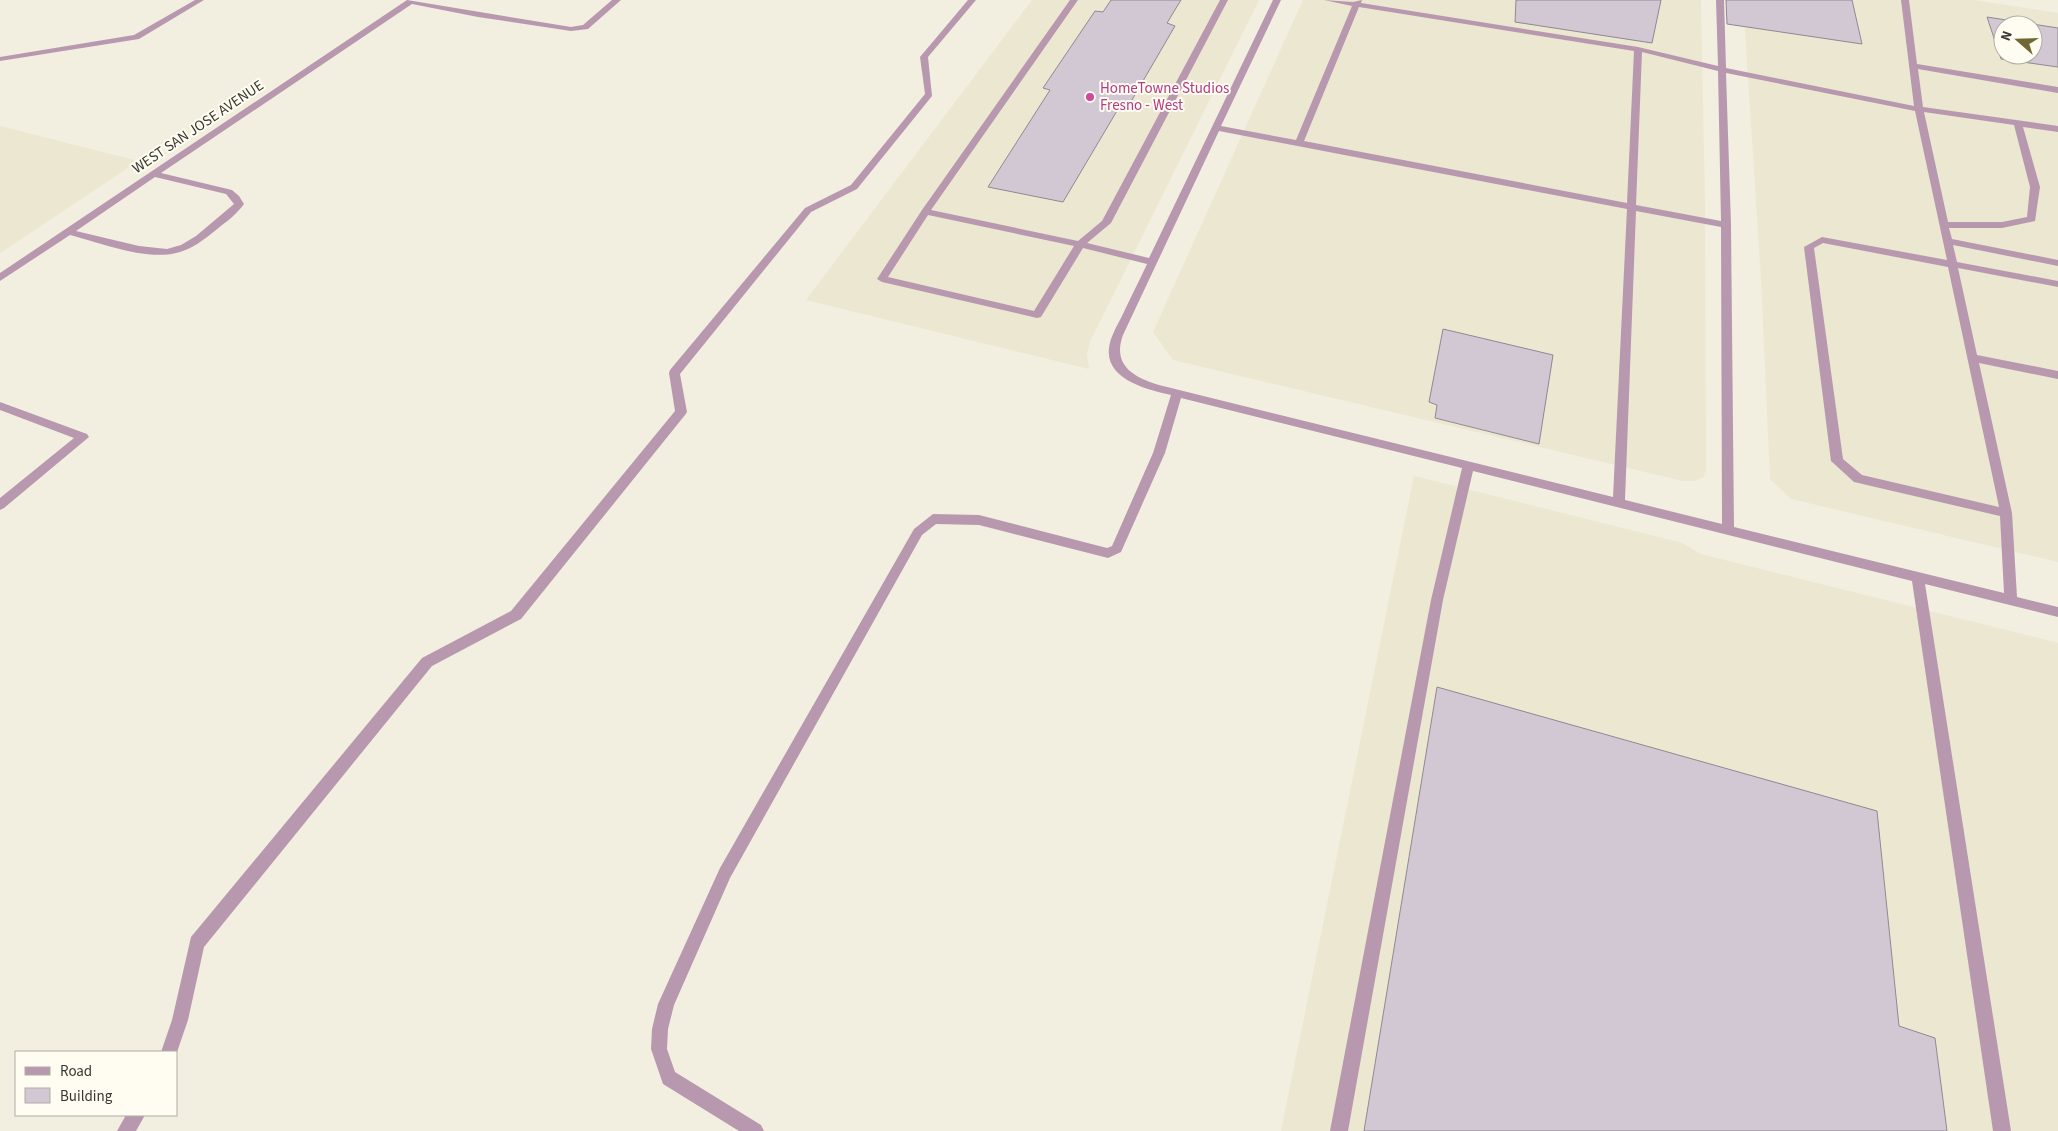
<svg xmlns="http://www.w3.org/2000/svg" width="2058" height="1131" font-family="'Source Sans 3',sans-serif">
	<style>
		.built { fill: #ebe7d1; fill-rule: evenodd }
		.building { fill: #d2c8d4; stroke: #918792; fill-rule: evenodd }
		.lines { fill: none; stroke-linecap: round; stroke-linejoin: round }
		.minor { fill: #b898af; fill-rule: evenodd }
		.hotel-dot { fill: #d1479c; stroke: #fffcf1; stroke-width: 2 }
		.labels { text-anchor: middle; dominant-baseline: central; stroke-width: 4; stroke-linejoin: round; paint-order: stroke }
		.far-hotel-label { font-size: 15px; fill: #b23c85; stroke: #fffcf1; text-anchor: start }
		.far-street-label { font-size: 15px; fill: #383732; stroke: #fffcf1 }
	</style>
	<rect width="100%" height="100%" fill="#f2efe1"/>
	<path class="built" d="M1032 0H1259L1090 342 1087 354 1089 369 806 300Z
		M1303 0H1701L1705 201 1706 471 1703 478 1694 481H1683L1173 360 1153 332Z
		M1743 0H1973L2058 13V562L1791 499 1770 479 1761 279ZM2003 25H2033V55H2003Z
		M0 126 138 161 0 253Z
		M1414 476 1682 543 1701 554 2058 643V1131H1281Z"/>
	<path class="building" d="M1111 0H1181L1167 23 1175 26 1129 105 1121 104 1063 202 988 187 1050 90 1043 88 1095 11 1103 12Z
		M1516 0H1661L1652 43 1515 22Z
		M1726 0H1852L1862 44 1727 24Z
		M1987 17 2058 28V67L2001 59ZM2003 25H2033V55H2003Z
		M1443 329 1553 355 1539 444 1435 418 1437 405 1429 402Z
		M1437 687 1877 811 1899 1026 1935 1038 1947 1131H1364Z"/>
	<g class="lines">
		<path class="minor" d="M195 0H204L139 39 0 61V57L134 35Z
			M407 0 571 27 583 25 612 0H621L588 29 571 31 478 17 412 4 161 173 232 190 239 196 244 204C236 215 226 222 216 230 205 239 193 248 180 252 148 262 101 243 70 235L0 281V273ZM155 177 226 194 234 204 196 236 181 245 167 249 139 246 76 231Z
			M968 0H976L928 57 932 96 857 189 811 212 680 374 687 412 685 415 521 619 432 666 204 947 188 1020 177 1052 176 1055V1052H161L172 1020 191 937 422 658 511 611 675 411 669 373 670 370 805 208 851 185 925 94 920 57Z
			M1070 0H1078L931 210 1078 241 1102 221 1220 0H1228L1111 223 1087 243 1149 258 1273 0H1281L1221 126 1296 140 1352 6 1324 0 1353 2 1362 0 1361 3 1638 47 1718 66 1716 0H1724L1726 68 1914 106 1901 0H1909L1917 64 2058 87V93L1918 69 1923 107 2058 126V132L2023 127 2040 187 2035 221 2002 228H1949L1952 239 2058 260V266L1953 245 1957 262 2058 281V287L1958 268 1977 355 2058 371V379L1979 363 2012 513 2017 597 2058 607V617L1925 584 2011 1131H1993L1912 581 1473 471 1443 600 1348 1131H1330L1431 600 1462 468 1181 398 1165 453 1121 552 1108 558 979 525 936 524 922 535 730 878 674 1005 668 1029 667 1049 675 1072 761 1125 764 1131H739L663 1084 651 1049 652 1029 658 1004 720 868 914 529 933 514 979 515 1107 548 1112 546 1153 453 1171 395C1149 390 1105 380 1109 348 1110 337 1117 326 1122 316 1130 299 1139 281 1147 264L1083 248 1041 317 1037 318 882 282 877 279 922 210ZM1359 7 1634 51 1627 203 1304 141ZM1642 52 1718 71 1721 221 1636 205ZM1726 73 1915 111 1947 260 1822 237 1804 247 1831 461 1854 482 2000 516 2004 593 1734 527 1731 225ZM1924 112 2014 125 2030 187 2027 217 2002 222H1948ZM1219 131 1627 209 1613 497 1159 385C1133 377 1112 365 1123 335ZM1636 211 1721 227 1722 524 1625 500ZM928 215 1074 246 1034 311 888 277ZM1823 243 1948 267 1999 507 1862 475 1843 459 1814 248Z
			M0 402 87 434 89 437 4 508 0 510V498L74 438 0 410Z
			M126 1115H145L136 1131H117Z"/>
	</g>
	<circle class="hotel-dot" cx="1090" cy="97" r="5"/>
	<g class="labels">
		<g class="far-hotel-label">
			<text x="1100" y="88">HomeTowne Studios<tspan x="1100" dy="17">Fresno - West</tspan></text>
		</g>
		<g class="far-street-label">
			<text transform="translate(198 127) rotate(-34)">WEST SAN JOSE AVENUE</text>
		</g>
	</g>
	<rect x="15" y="1051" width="162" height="65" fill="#fffcf1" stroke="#afada5"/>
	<rect x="25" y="1067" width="25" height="8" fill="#b898af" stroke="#afada5"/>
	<text x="60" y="1076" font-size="15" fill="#383732">Road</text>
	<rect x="25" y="1088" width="25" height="15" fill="#d2c8d4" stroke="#afada5"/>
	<text x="60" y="1101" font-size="15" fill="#383732">Building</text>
	<g transform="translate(2018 40) rotate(290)"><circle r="24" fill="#fffcf1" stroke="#afada5"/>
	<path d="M0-4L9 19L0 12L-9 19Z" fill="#706834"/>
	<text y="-8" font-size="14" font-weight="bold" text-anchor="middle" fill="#383732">N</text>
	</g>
</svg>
